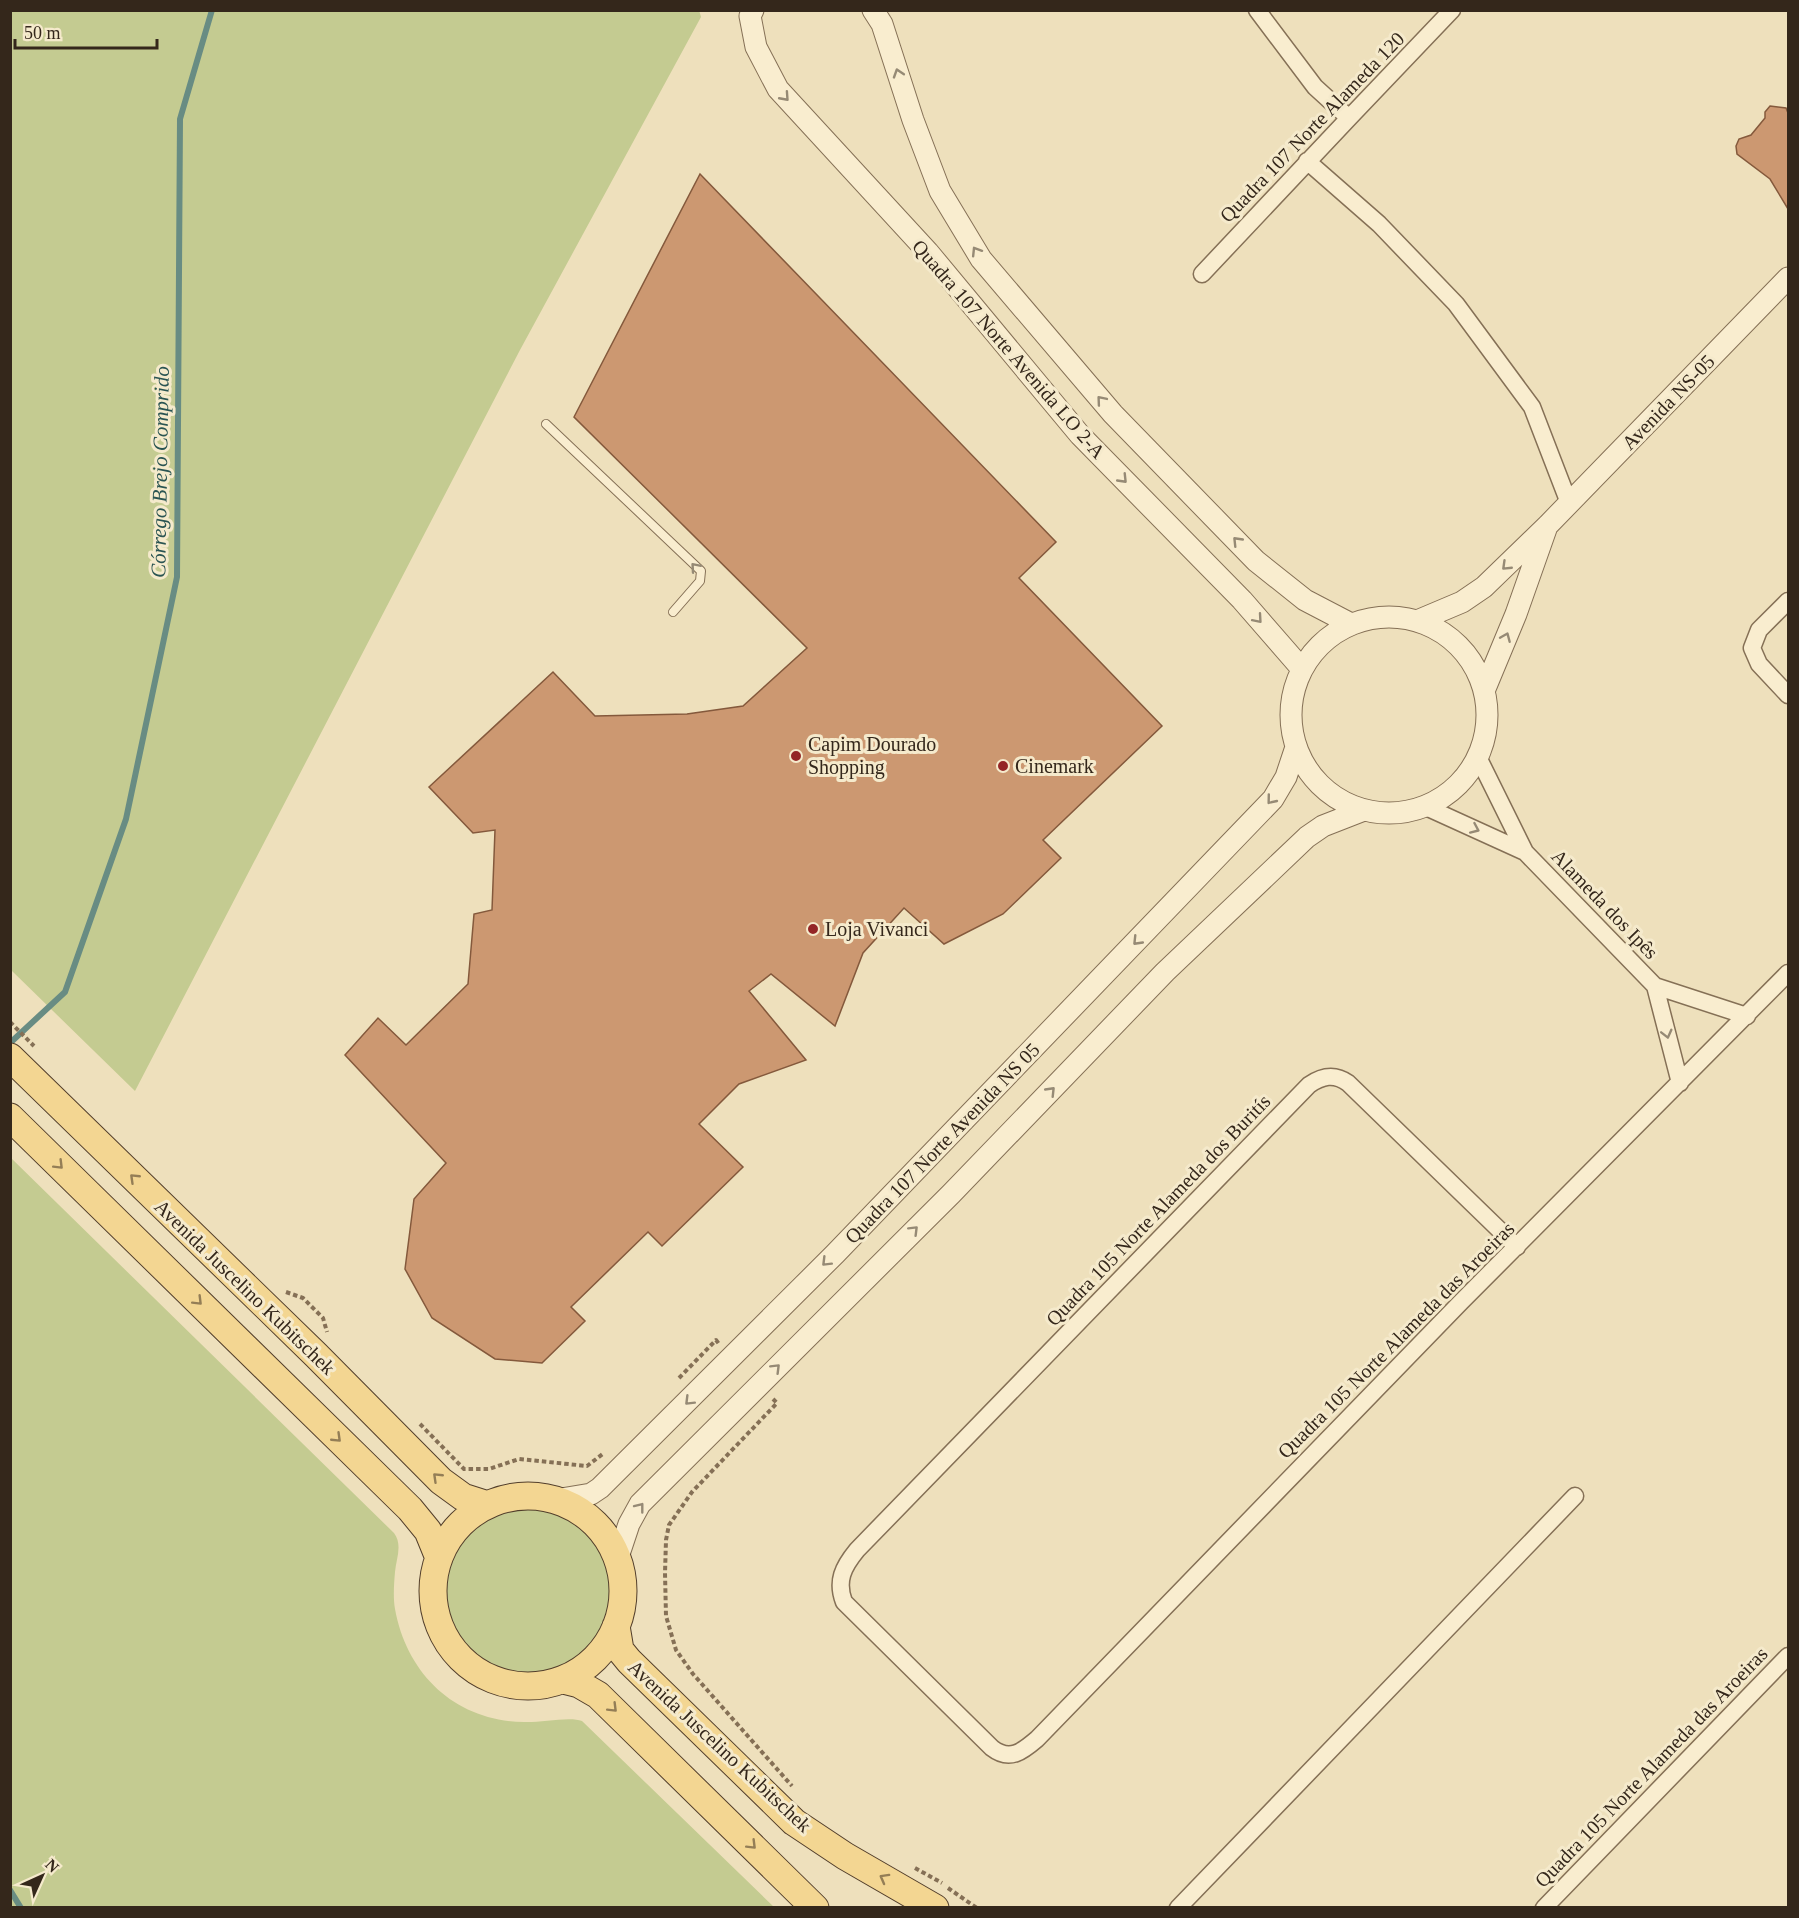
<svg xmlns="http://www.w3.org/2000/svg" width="1799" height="1918" viewBox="0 0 1799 1918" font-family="'Times New Roman',serif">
  <rect width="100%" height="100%" fill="#eee0bc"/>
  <path fill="#c4cb91" d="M699,10L701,17L520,350L135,1091L11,970V11Z
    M10,1157L394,1533C403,1545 396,1559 395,1572C394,1584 393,1597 395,1609C407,1675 456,1721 524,1722C539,1723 570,1716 582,1721L774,1907H11Z
    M442 1591a84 84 0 1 1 168 0a84 84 0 1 1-168 0Z"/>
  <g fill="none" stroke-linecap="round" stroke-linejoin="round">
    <path stroke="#688c83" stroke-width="6" d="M10,1043L65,992L126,819L177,577L180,119L212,10
      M10,1890L21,1908"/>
  </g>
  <path fill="#cc9871" stroke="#84593c" stroke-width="1.5" d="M1770,106L1786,108L1788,113V209L1770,179L1737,154L1736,146L1739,139L1751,135L1765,118V112Z
    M700,174L1056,542L1019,578L1162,726L1043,840L1061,858L1003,914L944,944L904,908L863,953L835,1026L771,974L749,991L806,1060L739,1084L699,1124L743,1167L662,1246L648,1232L571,1307L585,1321L542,1363L495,1359L432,1318L405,1269L414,1199L446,1163L345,1055L378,1018L406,1045L468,984L474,914L492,910L495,830L473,833L429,787L553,672L595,716L687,714L743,706L807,648L574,417Z"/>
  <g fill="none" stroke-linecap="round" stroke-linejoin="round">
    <g stroke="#857056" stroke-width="10">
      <path id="service" d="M546,424L701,571L700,581L673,612"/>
    </g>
    <g stroke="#857056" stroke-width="19">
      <path id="minor" d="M1257,10L1315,87L1349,118
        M1307,161L1379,224L1456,304L1532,407L1569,503
        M1202,274L1349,118L1452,10
        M1788,601L1759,630L1752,648L1759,664L1788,695
        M1478,757L1525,852L1655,986L1747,1016
        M1426,807L1525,852
        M1655,986L1680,1083
        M1517,1247L1348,1083C1334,1073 1322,1076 1309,1085L857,1550C843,1567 836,1581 844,1602L992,1748C1010,1762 1023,1751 1037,1739L1461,1302L1788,973
        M1178,1908L1575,1496
        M1544,1908L1788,1656"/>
    </g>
    <g stroke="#857056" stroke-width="23">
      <path id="tertiary" d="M753,10L750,16L756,47L778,89L928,252L1080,435L1242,600L1302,669
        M873,10L882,24L913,120L940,191L981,259L1113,414L1256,561L1305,600L1351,624
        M1291 715a98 98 0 1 1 196 0a98 98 0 1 1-196 0Z
        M1417,621L1462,602L1484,587L1548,525L1788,278
        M1484,691L1516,614L1546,529
        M555,1500L591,1494L600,1488L835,1254L1273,799L1286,777L1296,747
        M617,1560L629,1524L640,1504L951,1194L1165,972L1307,837L1323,826L1364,810"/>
    </g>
    <g stroke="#523e2b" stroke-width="29">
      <path id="primary" d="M10,1057L316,1355L441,1481L463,1497L488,1505
        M10,1117L410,1509L428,1531L439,1558
        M433 1591a95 95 0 1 1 190 0a95 95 0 1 1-190 0Z
        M616,1626L620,1650L629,1661L794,1822L845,1856L935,1908
        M563,1680L579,1684L598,1695L815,1908"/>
    </g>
    <path stroke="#857056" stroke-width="4" stroke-dasharray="4.5 3" stroke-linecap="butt" d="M10,1022L34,1046
      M286,1292L303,1298L323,1318L327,1332
      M679,1378L716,1340L719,1344
      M773,1399L777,1403L692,1492L669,1525L666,1540L665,1573L666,1616L676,1650L693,1674L792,1786
      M420,1424L464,1469H489L519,1459L587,1466L604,1453
      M915,1868L942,1883
      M948,1888L977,1908"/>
    <use href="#service" stroke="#f9edcf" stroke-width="8"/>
    <use href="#minor" stroke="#f9edcf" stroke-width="16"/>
    <use href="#tertiary" stroke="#f9edcf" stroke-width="21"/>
    <use href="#primary" stroke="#f3d692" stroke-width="27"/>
  </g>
  <defs><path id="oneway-chevron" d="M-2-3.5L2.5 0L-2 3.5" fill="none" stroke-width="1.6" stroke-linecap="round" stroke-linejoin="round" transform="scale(1.5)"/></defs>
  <g stroke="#968a75">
    <use href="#oneway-chevron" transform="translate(898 73) rotate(-108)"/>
    <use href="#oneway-chevron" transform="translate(785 97) rotate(48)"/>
    <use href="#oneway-chevron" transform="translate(976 251) rotate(-122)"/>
    <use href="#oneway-chevron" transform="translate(1101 400) rotate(-130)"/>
    <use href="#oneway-chevron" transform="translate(1123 479) rotate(46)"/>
    <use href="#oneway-chevron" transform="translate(1237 541) rotate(-134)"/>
    <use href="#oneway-chevron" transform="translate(1506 566) rotate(136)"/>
    <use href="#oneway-chevron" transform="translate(695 567) rotate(-131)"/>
    <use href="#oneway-chevron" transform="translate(1258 619) rotate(49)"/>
    <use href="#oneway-chevron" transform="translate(1506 637) rotate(-67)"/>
    <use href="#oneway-chevron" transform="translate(1271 800) rotate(129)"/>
    <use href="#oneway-chevron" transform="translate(1475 829) rotate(24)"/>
    <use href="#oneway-chevron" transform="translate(1137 941) rotate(134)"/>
    <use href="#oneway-chevron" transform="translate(1667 1034) rotate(76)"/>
    <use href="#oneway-chevron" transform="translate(1051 1091) rotate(-46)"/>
    <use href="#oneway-chevron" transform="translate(914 1230) rotate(-45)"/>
    <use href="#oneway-chevron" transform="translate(826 1262) rotate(135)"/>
    <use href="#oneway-chevron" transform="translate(776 1368) rotate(-45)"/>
    <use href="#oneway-chevron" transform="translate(689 1401) rotate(135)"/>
    <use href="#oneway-chevron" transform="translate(640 1507) rotate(-52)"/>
  </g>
  <g stroke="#947e56">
    <use href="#oneway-chevron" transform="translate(59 1165) rotate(45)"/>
    <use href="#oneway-chevron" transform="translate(134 1178) rotate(-136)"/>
    <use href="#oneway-chevron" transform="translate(198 1301) rotate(45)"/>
    <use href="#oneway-chevron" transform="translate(337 1438) rotate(44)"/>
    <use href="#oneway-chevron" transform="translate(437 1477) rotate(-136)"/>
    <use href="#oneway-chevron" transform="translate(613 1708) rotate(45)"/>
    <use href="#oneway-chevron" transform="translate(752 1845) rotate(45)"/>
    <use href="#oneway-chevron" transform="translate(884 1878) rotate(-151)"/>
  </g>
  <g fill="#942626" stroke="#f5eacc" stroke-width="2">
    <circle cx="796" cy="756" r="6"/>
    <circle cx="1003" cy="766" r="6"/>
    <circle cx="813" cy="929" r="6"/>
  </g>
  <g text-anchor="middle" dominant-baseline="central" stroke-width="6" stroke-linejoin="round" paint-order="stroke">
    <g font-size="20" fill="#34271b" stroke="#f5eacc">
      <text transform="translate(1312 127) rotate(-46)">Quadra 107 Norte Alameda 120</text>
      <text transform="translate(1009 349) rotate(49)">Quadra 107 Norte Avenida LO 2-A</text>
      <text transform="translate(1668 402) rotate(-46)">Avenida NS-05</text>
      <text transform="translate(1605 904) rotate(46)">Alameda dos Ipês</text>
      <text transform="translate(942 1143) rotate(-46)">Quadra 107 Norte Avenida NS 05</text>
      <text transform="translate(1158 1210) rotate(-46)">Quadra 105 Norte Alameda dos Buritís</text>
      <text transform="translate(245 1287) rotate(44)">Avenida Juscelino Kubitschek</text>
      <text transform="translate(1396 1340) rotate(-45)">Quadra 105 Norte Alameda das Aroeiras</text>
      <text transform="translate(720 1746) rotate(43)">Avenida Juscelino Kubitschek</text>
      <text transform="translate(1651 1767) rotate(-46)">Quadra 105 Norte Alameda das Aroeiras</text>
    </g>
    <g font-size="20" fill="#34271b" stroke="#f5eacc" text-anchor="start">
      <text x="808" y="744">Capim Dourado<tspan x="808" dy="23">Shopping</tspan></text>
      <text x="1015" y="766">Cinemark</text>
      <text x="825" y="929">Loja Vivanci</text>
    </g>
    <g font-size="21" font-style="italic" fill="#2a5452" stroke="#f5eacc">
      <text transform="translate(160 472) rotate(-89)">Córrego Brejo Comprido</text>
    </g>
  </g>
  <rect width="1799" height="1918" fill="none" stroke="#34271b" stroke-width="24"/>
  <g transform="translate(42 1876) rotate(45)" stroke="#f5eacc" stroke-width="4.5" paint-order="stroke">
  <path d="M0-4.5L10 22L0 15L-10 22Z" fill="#34271b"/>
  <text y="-9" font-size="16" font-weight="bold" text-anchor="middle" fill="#34271b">N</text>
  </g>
  <path d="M15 39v9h142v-9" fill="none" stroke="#34271b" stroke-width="3"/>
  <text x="24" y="39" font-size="18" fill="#34271b" stroke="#f5eacc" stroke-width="4.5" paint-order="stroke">50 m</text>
</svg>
